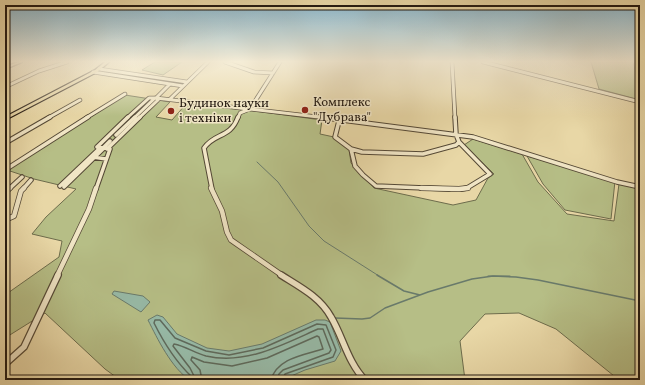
<svg xmlns="http://www.w3.org/2000/svg" width="645" height="385" viewBox="0 0 645 385" font-family="Vollkorn,serif">
  <rect width="100%" height="100%" fill="#e8d7a6"/>
  <filter id="stains"><feTurbulence type="fractalNoise" baseFrequency=".005" numOctaves="4"/><feColorMatrix values="0 0 0 0 .2 0 0 0 0 .09 0 0 0 0 .02 0 0 0 .5 -.17"/></filter>
  <radialGradient id="worn" r=".72"><stop offset=".6" stop-color="#630" stop-opacity="0"/><stop offset="1" stop-color="#630" stop-opacity=".3"/></radialGradient>
  <path fill="#b6be86" stroke="#6d6c4c" d="M155,62H182L163,75L142,70Z
    M591,62H640V100L599,89Z
    M125,95L170,102L156,117L172,120L186,104L208,107L210,105L322,120L320,134L334,137L349,149L351,163L374,188L453,205L476,200L488,178L494,174L464,145L473,139L522,154L538,182L567,214L614,221L619,184L640,189V380H619L556,329L519,313L485,314L460,341L465,380H120L105,369L45,313L5,338V295L59,257L62,241L32,234L46,217L76,189L34,179L7,170Z
    M527,156L615,181L611,219L565,210L543,184Z"/>
  <path fill="#97baa7" stroke="#697a6b" d="M114,291L143,296L150,302L141,312L112,294Z
    M157,315L163,317L177,334L207,348L229,351L262,344L316,320H325L330,322L341,351L335,361L305,370L282,380H190C172,369 157,338 148,320Z"/>
  <g fill="none" stroke-linecap="round" stroke-linejoin="round">
    <path stroke="#5e6a5c" stroke-width="1.5" d="M191,380V376C175,361 164,343 154,323L155,320H160L175,338L206,351L229,355L263,348L317,324L326,325L336,350L333,357L285,374L282,380
      M196,380L190,368L173,346L174,344C185,346 195,353 206,356C246,365 282,345 318,329H323L331,350L329,353L283,370L279,374L277,380
      M202,380L200,370L191,360L192,357L204,362L232,366L267,358L317,336L319,337L323,349C304,355 277,358 271,380"/>
    <path stroke="#697a6b" stroke-width="1" d="M257,162L278,182L309,226L324,241L379,276
      M488,276H510"/>
    <path stroke="#697a6b" stroke-width="1.5" d="M377,275L404,291L420,295
      M335,318L362,319L370,318L385,308L428,292L472,279L493,276L516,277L538,280L640,301"/>
    <g stroke="#554936" stroke-width="4.5">
      <path id="minor-far3" d="M225,62L254,72L273,73
        M280,62L250,109L327,118
        M452,62L455,118
        M483,62L640,102
        M635,62L640,81
        M99,69L187,82
        M93,72L183,86
        M170,84L156,98L248,109
        M5,87L39,71L67,62
        M170,99L208,62
        M48,118L80,100
        M86,118L125,94
        M127,118L149,98H156L158,100L139,118
        M134,118L155,98
        M238,118L240,113L250,109"/>
    </g>
    <g stroke="#554936" stroke-width="5.5">
      <path id="minor-far2" d="M319,117L473,137L617,182L640,187
        M339,121L335,137L351,149L362,152L423,154L456,145L459,142L456,134L455,117
        M116,135L135,117
        M459,142L490,174L467,188L462,189
        M5,143L50,117
        M97,147L128,117
        M103,148L110,141
        M107,149L140,117
        M351,149L355,166L363,175L376,186L449,189
        M93,157L106,159
        M5,170L88,117
        M60,186L100,148
        M64,187L104,148
        M9,189L22,177
        M23,189L31,180
        M96,189L110,149L97,147
        M212,189L204,148C215,132 230,139 238,117"/>
    </g>
    <g stroke="#554936" stroke-width="6">
      <path id="minor-far1" d="M211,188L222,211L227,232L231,240L283,276
        M421,188L459,189L468,188
        M5,192L10,188
        M5,220L14,216L21,191L24,188
        M57,276L89,209L96,188"/>
    </g>
    <g stroke="#554936" stroke-width="8">
      <path id="minor" d="M281,275C300,287 320,297 331,317C343,337 348,363 365,380
        M5,364L24,347L58,275"/>
    </g>
    <g stroke="#241a11" stroke-width="2.5">
      <path id="major" d="M18,62H22L5,69V67Z
        M105,62H109L97,72L5,120V117L95,70Z"/>
    </g>
    <use href="#minor-far3" stroke="#f0e5c5" stroke-width="3"/>
    <use href="#minor-far2" stroke="#f0e5c5" stroke-width="3.5"/>
    <use href="#minor-far1" stroke="#f0e5c5" stroke-width="4.5"/>
    <use href="#minor" stroke="#f0e5c5" stroke-width="5.5"/>
    <use href="#major" fill="#e8d7a6" fill-rule="evenodd"/>
  </g>
  <linearGradient id="sky" x2="0" y2="1"><stop stop-color="#87b6ce"/><stop offset="0.53" stop-color="#f5edd7"/><stop offset="1" stop-color="#f5edd7" stop-opacity="0"/></linearGradient>
  <rect width="645" height="116" fill="url(#sky)"/>
  <g fill="#8f2418" stroke="#f0e5c5" stroke-width="1.5">
    <circle cx="305" cy="110" r="4"/>
    <circle cx="171" cy="111" r="4"/>
  </g>
  <g text-anchor="middle" dominant-baseline="central" stroke-width="3" stroke-linejoin="round" paint-order="stroke">
    <g font-size="13" fill="#241a11" stroke="#f0e5c5" text-anchor="start">
      <text x="313" y="103">Комплекс<tspan x="313" dy="15">"Дубрава"</tspan></text>
      <text x="179" y="104">Будинок науки<tspan x="179" dy="15">і техніки</tspan></text>
    </g>
  </g>
  <rect width="645" height="385" fill="none" stroke="#e8d7a6" stroke-width="20"/>
  <rect x="6" y="6" width="633" height="373" fill="none" stroke="#241a11" stroke-width="2"/>
  <rect x="10" y="10" width="625" height="365" fill="none" stroke="#241a11"/>
  <rect width="100%" height="100%" filter="url(#stains)"/>
  <rect width="100%" height="100%" fill="url(#worn)"/>
</svg>
